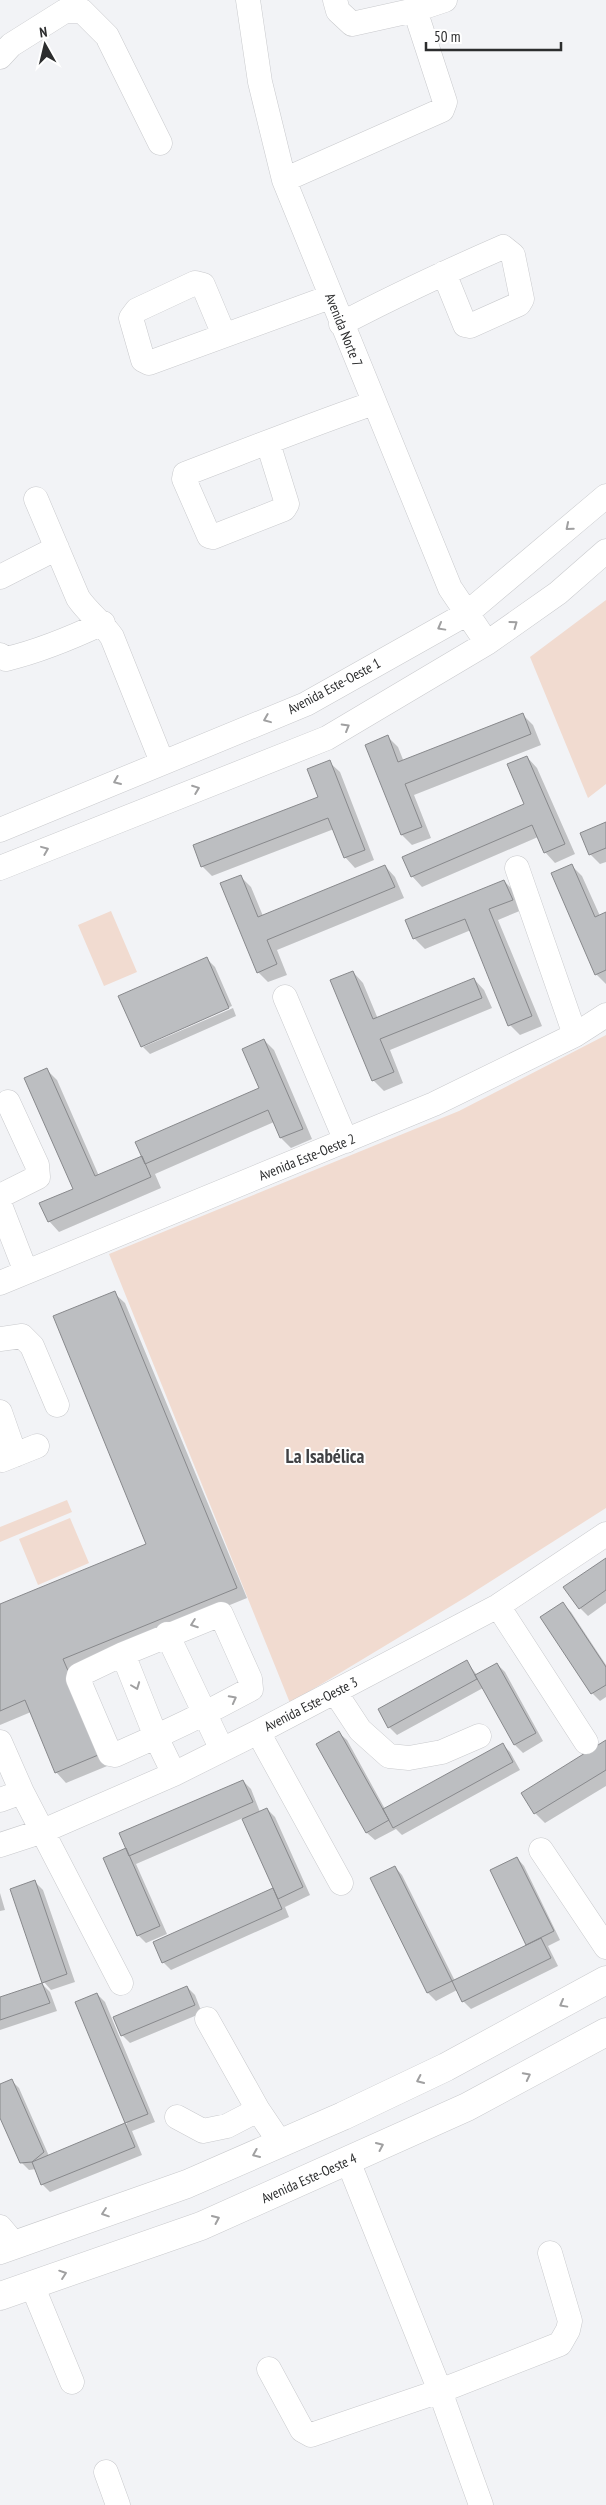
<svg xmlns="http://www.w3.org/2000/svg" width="606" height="2505" viewBox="0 0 606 2505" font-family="'PT Sans Narrow',sans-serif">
  <rect width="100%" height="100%" fill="#f2f3f6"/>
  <path fill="#f1dbd0" d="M606,600V784L588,798L530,657Z
    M111,911L137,972L104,986L78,925Z
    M606,1035V1508L466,1597L290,1703L109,1254L459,1111Z
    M67,1500L72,1512L0,1542V1527Z
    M70,1518L89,1563L38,1585L19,1539Z"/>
  <path fill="#0003" d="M523,715L533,725L541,745L414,795L431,838L412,845L402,835L367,745L388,737L398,747L404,762Z
    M527,757L537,768L575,854L555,863L545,852L538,837L422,887L412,876L526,805Z
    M329,762L340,772L374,860L355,868L345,857L334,829L212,876L202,866L320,797Z
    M606,824V862L600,864L590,854Z
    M385,866L395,877L404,898L277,950L287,975L268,982L258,972L241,877L251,887L263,916Z
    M572,866L582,876L600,916L606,913V984L596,974Z
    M504,881L514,891L522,910L498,920L542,1026L520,1035L510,1025L471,930L425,949L415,939L407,920Z
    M207,959L215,967L232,1006L143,1044V1047L233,1008L236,1016L150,1054L142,1046Z
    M353,972L363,983L378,1019L474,979L484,990L492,1008L390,1050L403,1083L384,1091L373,1080L332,981Z
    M264,1040L274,1050L312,1139L291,1148L281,1138L274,1122L155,1174L161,1188L59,1232L49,1221L74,1189L47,1070L57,1080L99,1176L144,1157L260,1089Z
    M114,1293L125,1303L247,1598L73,1669L112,1764L66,1783L56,1772L31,1712L0,1725V1606L148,1545Z
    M606,1559V1603L588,1616L580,1608Z
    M563,1604L571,1612L606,1665V1697L600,1701L592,1693L542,1617Z
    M467,1662L477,1675L497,1664L505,1672L543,1741L523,1753L515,1745L483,1688L397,1735L389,1727Z
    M339,1733L347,1740L385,1809L502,1744L510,1752L520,1770L402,1835L396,1829L375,1840L367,1833L317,1744Z
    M606,1742V1786L545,1823L535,1813Z
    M243,1781L251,1789L260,1812L267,1809L275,1817L310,1895L285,1907L289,1917L171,1970L163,1962L154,1943L275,1889L243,1818L136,1864L167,1934L146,1943L138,1935L127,1849Z
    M517,1858L524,1866L560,1940L548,1946L558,1966L471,2009L463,2001L457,1990L436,2001L428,1993L372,1878L395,1867L402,1875L455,1981L528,1945L491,1871Z
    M35,1882L43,1890L75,1982L51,1990L44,1982Z
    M0,1893L5,1910L0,1911Z
    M42,1984L50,1992L57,2011L0,2030V1999Z
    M187,1987L195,1995L202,2013L130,2043L122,2035Z
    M97,1994L105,2002L155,2122L132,2131L142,2155L50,2192L43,2185L36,2169L29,2170L21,2162L0,2115V2085L11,2080L19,2088L49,2156L127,2124L77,2002Z"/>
  <path fill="#bcbec1" stroke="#88898c" d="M523,713L531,734L405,784L422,827L401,835L365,745L388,735L398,762Z
    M527,756L565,844L544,853L532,825L411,877L402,857L524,804L507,764Z
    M330,760L365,850L344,858L328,818L201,867L193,845L318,797L307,769Z
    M606,822V848L589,855L580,833Z
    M572,864L595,917L606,912V970L595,975L551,873Z
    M385,865L395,887L267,940L277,964L257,973L220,883L241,875L258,917Z
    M504,880L513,900L489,909L532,1016L508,1026L465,919L413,939L405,920Z
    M207,957L229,1008L141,1047L118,996Z
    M353,971L373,1019L474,978L482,998L380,1039L394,1072L372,1081L330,980Z
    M264,1039L303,1129L280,1138L268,1110L145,1164L135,1142L259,1088L242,1049Z
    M47,1068L95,1176L142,1156L151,1177L48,1222L39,1203L73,1189L24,1078Z
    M115,1291L237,1588L63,1659L103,1753L55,1773L25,1700L0,1711V1604L146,1544L53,1316Z
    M606,1558V1590L579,1609L563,1587Z
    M563,1602L606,1667V1685L591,1694L540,1617Z
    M467,1660L477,1679L388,1728L378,1709Z
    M497,1663L536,1733L514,1745L475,1675Z
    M339,1731L389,1820L366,1833L316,1744Z
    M606,1740V1770L534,1814L521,1793Z
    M503,1743L513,1762L393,1828L383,1809Z
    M243,1780L253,1802L129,1856L119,1833Z
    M267,1808L303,1887L278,1899L242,1819Z
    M126,1848L160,1926L137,1936L103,1858Z
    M517,1857L554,1931L526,1945L490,1870Z
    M395,1866L452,1981L427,1993L370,1878Z
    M35,1880L67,1974L42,1983L10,1889Z
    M273,1888L282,1909L162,1963L153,1942Z
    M541,1938L551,1958L462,2002L452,1981Z
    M42,1983L50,2003L0,2020V1997Z
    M187,1986L195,2005L121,2036L113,2017Z
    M97,1993L148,2114L125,2123L75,2002Z
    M12,2079L44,2152L32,2162L20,2163L0,2118V2084Z
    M125,2123L135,2147L41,2185L32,2162Z"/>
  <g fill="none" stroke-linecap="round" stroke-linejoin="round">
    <g stroke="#c9cacd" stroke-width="25">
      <path id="minor" d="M248,0L260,82L284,180L450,588L487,643
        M335,0L338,11L352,24L415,10L445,0
        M0,57L11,45L65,11H82L107,36L160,143
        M284,180L442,110L445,102L415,10
        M341,324C394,296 448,271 503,247L513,255L522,299L519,304L470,326L465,325L444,273
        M224,335L203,285L195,283L137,310L131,318L143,360L149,363L330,297
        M268,443L287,504L284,509L213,537L209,536L184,479L185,474C248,450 310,425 374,403
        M36,499L78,598C88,613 102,622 112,637L162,762
        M0,577L57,548
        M0,655L6,659C40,651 71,638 103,623
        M0,830L306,704L466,614L606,496
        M0,868L327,738L487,643L558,593L606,551
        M517,868L575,1035
        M285,997L346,1141
        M0,1196L38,1177L37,1165L8,1102
        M0,1205L26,1272
        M0,1283L434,1104L575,1035L606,1015
        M0,1339L22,1336L32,1346L57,1405
        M0,1412L15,1455
        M2,1460L37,1446
        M498,1606L586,1742
        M167,1634L222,1750
        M123,1654L79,1675L78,1679L110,1754L115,1755C161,1735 207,1713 251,1689L250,1679L221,1614L123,1654L156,1737L174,1774
        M335,1692L360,1730L389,1756L409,1758L442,1752L479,1736
        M258,1732L341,1883
        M0,1742L22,1792L121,1983
        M0,1800L22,1792
        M0,1845L43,1831L174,1774L258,1732L498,1606L606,1534
        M541,1850L606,1947
        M207,2019L258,2110L281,2144
        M177,2117L203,2131L227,2126L258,2110
        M348,2161L440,2391L481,2505
        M0,2227L15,2245
        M32,2285L72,2382
        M269,2369L302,2430L311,2435L440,2391L560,2344L568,2330L570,2321L550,2253
        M106,2472L118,2505"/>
    </g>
    <g stroke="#c9cacd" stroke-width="29">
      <path id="major" d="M0,2250L187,2184L343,2116L446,2067L606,1980
        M0,2296L201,2226L467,2107L606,2032"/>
    </g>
    <use href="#minor" stroke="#fff" stroke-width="24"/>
    <use href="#major" stroke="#fff" stroke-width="28"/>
  </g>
  <defs><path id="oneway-chevron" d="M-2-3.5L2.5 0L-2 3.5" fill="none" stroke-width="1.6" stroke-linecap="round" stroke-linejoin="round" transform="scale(1.25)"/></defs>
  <g stroke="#a0a0a1">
    <use href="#oneway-chevron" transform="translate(569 527) rotate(140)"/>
    <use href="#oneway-chevron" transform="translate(514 624) rotate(-36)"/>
    <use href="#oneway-chevron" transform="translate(441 627) rotate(151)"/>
    <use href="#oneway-chevron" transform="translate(267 719) rotate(158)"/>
    <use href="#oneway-chevron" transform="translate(346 727) rotate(-30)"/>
    <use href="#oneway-chevron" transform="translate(117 781) rotate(157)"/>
    <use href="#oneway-chevron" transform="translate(196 789) rotate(-21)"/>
    <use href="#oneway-chevron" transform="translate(45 850) rotate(-22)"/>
    <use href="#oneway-chevron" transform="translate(194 1624) rotate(160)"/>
    <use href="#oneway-chevron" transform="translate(136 1686) rotate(69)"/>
    <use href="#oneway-chevron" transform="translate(233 1699) rotate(-28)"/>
    <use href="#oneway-chevron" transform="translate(563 2004) rotate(151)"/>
    <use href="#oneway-chevron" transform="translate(527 2076) rotate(-27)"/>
    <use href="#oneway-chevron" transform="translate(420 2080) rotate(155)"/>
    <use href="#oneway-chevron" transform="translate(380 2146) rotate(-24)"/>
    <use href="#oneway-chevron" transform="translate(256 2154) rotate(157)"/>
    <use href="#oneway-chevron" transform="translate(105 2213) rotate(161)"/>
    <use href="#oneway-chevron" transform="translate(216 2219) rotate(-24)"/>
    <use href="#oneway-chevron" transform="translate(63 2274) rotate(-19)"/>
  </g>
  <g text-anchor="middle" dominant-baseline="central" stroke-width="4" stroke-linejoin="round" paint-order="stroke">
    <g font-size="14" fill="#2c2d2e" stroke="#fff">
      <text transform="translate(344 330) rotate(68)">Avenida Norte 7</text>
      <text transform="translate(334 686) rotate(-28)">Avenida Este-Oeste 1</text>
      <text transform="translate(307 1157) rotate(-22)">Avenida Este-Oeste 2</text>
      <text transform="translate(311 1704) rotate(-27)">Avenida Este-Oeste 3</text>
      <text transform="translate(309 2178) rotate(-24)">Avenida Este-Oeste 4</text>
    </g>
    <g font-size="19" font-weight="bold" fill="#404144" stroke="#fff">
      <text x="325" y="1456">La Isabélica</text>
    </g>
  </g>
  <g transform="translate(45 45) rotate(352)" stroke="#ffffff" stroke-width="4" paint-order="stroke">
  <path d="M0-4L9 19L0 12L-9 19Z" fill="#2c2d2e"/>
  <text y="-8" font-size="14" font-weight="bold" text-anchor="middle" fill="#2c2d2e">N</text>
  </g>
  <path d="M426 42v8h135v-8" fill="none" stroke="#2c2d2e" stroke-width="2.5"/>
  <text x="434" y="42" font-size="15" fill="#2c2d2e" stroke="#ffffff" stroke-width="4" paint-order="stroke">50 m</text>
</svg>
